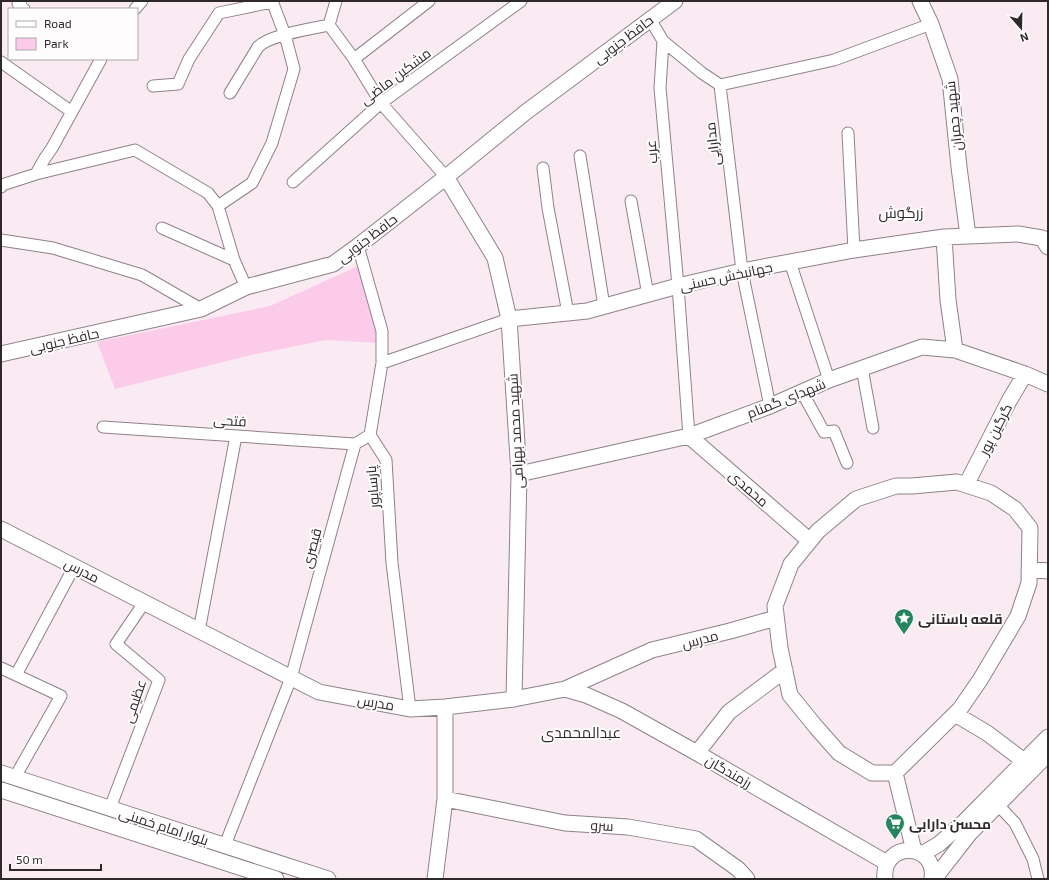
<svg xmlns="http://www.w3.org/2000/svg" width="1049" height="880" viewBox="0 0 1049 880" font-family="'Exo 2',Cairo,sans-serif">
  <rect width="100%" height="100%" fill="#faebf3"/>
  <path fill="#fccbe9" d="M367,262L380,343L326,340L251,355L115,389L97,342L270,306Z"/>
  <g fill="none" stroke-linecap="round" stroke-linejoin="round">
    <g stroke="#8f8189" stroke-width="13">
      <path id="street" d="M21,1L18,4L24,9
        M336,1L329,25L354,59L381,103L446,177
        M135,9L142,1
        M650,19L663,41L660,88L678,286L689,436
        M663,41L702,73L720,85L742,271L770,406
        M354,59L429,1
        M1,62L72,112
        M720,85L834,60L931,24
        M153,86L178,84L189,59L219,13L272,2
        M230,93L258,47C269,35 311,29 329,25
        M848,133L854,250
        M580,156L604,306
        M543,168L548,208L568,313
        M36,174L45,158L52,148L101,59
        M293,182L381,103L521,1
        M1,187L2,185L36,174L135,150L208,193L218,206L234,260L246,287
        M631,201L648,295
        M218,206L252,183L272,143L294,69L285,35L272,1
        M162,228L234,260
        M1,240L53,248L142,275L201,309
        M358,246L382,331V363L370,435L386,460L392,563L410,709
        M790,262L829,380
        M382,363L509,319
        M862,368L873,428
        M802,392L824,432L834,431L847,463
        M103,427L355,444
        M199,631L236,436
        M1,668L61,696L15,777
        M16,675L74,567
        M998,805L1015,823L1033,859L1038,879
        M110,808L159,680L116,644L144,603
        M225,845L291,678L355,444L370,435"/>
    </g>
    <g stroke="#8f8189" stroke-width="17">
      <path id="secondary" d="M920,1L931,24L950,79L959,167L968,236
        M446,177L495,258L509,319L519,474L514,699
        M944,237L948,300L955,350
        M509,319L587,311L678,286L742,271L854,250L944,237L1018,234L1042,238L1048,247
        M1,354L201,309L246,287L333,264L358,246L446,177L526,112L675,1
        M689,436L810,541
        M519,474L689,436L770,406L829,380L922,347L955,350L1025,374L1048,384
        M966,485L1009,401L1025,374
        M1,529L319,692L410,709L445,707L514,699L565,689L652,650L730,631L776,618
        M1029,569L1048,571
        M565,689L586,695L622,711L697,753L887,863
        M955,714L987,733L1024,761
        M697,753L729,712L785,670
        M1,773L328,879
        M895,773H872L839,753L816,727L790,695L780,648L775,606L791,564L818,531L856,499L896,486H912L957,482L991,493L1015,509L1030,528L1029,583L1018,616L980,680L960,709L895,773L914,851
        M1,790L276,879
        M445,799L565,823L628,827L696,839L738,869L747,879
        M922,854L939,844L965,821L1048,737
        M435,879L445,799V707
        M885,879C881,841 937,841 932,879
        M934,879L970,833L1048,754"/>
    </g>
    <use href="#street" stroke="#fff" stroke-width="11"/>
    <use href="#secondary" stroke="#fff" stroke-width="15"/>
  </g>
  <defs>
    <g id="sight-pin" transform="scale(1)"><path d="M0 17L-7.5 6A9.5 9.5 0 1 1 7.5 6Z" fill="#24855e" stroke="#fffcfe"/><path d="M0-6L1.8-2.2L6-1.7L2.9 1.2L3.7 5.4L0 3.3L-3.7 5.4L-2.9 1.2L-6-1.7L-1.8-2.2Z" fill="#fff"/></g>
    <g id="supermarket-pin" transform="scale(1)"><path d="M0 17L-7.5 6A9.5 9.5 0 1 1 7.5 6Z" fill="#24855e" stroke="#fffcfe"/><path d="M-6-5.5h2.5l.6 2H6L4.5 2H-2.5L-4.4-4H-6ZM-1.5 3.2a1.3 1.3 0 1 0 .1 0ZM3 3.2a1.3 1.3 0 1 0 .1 0Z" fill="#fff"/></g>
  </defs>
  <g fill-rule="evenodd">
    <use href="#sight-pin" x="904" y="618"/>
    <use href="#supermarket-pin" x="895" y="823"/>
  </g>
  <g text-anchor="middle" dominant-baseline="central" stroke-width="4" stroke-linejoin="round" paint-order="stroke">
    <g font-size="14" fill="#2f292c" stroke="#fffcfe">
      <text transform="translate(623 39) rotate(-37)">حافظ جنوبی</text>
      <text transform="translate(395 76) rotate(-37)">مشکین ماضی</text>
      <text transform="translate(953 116) rotate(-96)">شهید چمران</text>
      <text transform="translate(712 144) rotate(-97)">مدارایی</text>
      <text transform="translate(651 152) rotate(-95)">عرب</text>
      <text transform="translate(367 238) rotate(-37)">حافظ جنوبی</text>
      <text transform="translate(726 276) rotate(-12)">جهانبخش حسنی</text>
      <text transform="translate(64 340) rotate(-13)">حافظ جنوبی</text>
      <text transform="translate(786 398) rotate(-22)">شهدای گمنام</text>
      <text transform="translate(230 420) rotate(4)">فتحی</text>
      <text transform="translate(995 429) rotate(-63)">گرگین پور</text>
      <text transform="translate(515 431) rotate(-93)">شهید محمد بهرامی</text>
      <text transform="translate(372 487) rotate(-95)">پارساپور</text>
      <text transform="translate(749 488) rotate(41)">محمدی</text>
      <text transform="translate(311 548) rotate(-75)">قیصری</text>
      <text transform="translate(82 570) rotate(27)">مدرس</text>
      <text transform="translate(700 639) rotate(-14)">مدرس</text>
      <text transform="translate(134 701) rotate(-71)">عظیمی</text>
      <text transform="translate(376 702) rotate(10)">مدرس</text>
      <text transform="translate(729 771) rotate(30)">رزمندگان</text>
      <text transform="translate(602 825) rotate(3)">سرو</text>
      <text transform="translate(164 826) rotate(18)">بلوار امام خمینی</text>
    </g>
    <g font-size="14" font-weight="bold" fill="#2f292c" stroke="#fffcfe" text-anchor="start">
      <text x="918" y="618">قلعه باستانی</text>
      <text x="909" y="823">محسن دارابی</text>
    </g>
    <g font-size="15" fill="#2f292c" stroke="#fffcfe">
      <text x="901" y="212">زرگوش</text>
      <text x="581" y="732">عبدالمحمدی</text>
    </g>
  </g>
  <rect width="1049" height="880" fill="none" stroke="#2f292c" stroke-width="4"/>
  <rect x="8" y="8" width="130" height="52" fill="#fffcfe" stroke="#aca8aa"/>
  <rect x="16" y="21" width="20" height="6" fill="#ffffff" stroke="#aca8aa"/>
  <text x="44" y="28" font-size="12" fill="#2f292c">Road</text>
  <rect x="16" y="38" width="20" height="12" fill="#fccbe9" stroke="#aca8aa"/>
  <text x="44" y="48" font-size="12" fill="#2f292c">Park</text>
  <g transform="translate(1021 28) rotate(160)" stroke="#fffcfe" stroke-width="3" paint-order="stroke">
  <path d="M0-3L7 15L0 10L-7 15Z" fill="#2f292c"/>
  <text y="-6" font-size="11" font-weight="bold" text-anchor="middle" fill="#2f292c">N</text>
  </g>
  <path d="M10 864v6h91v-6" fill="none" stroke="#2f292c" stroke-width="2"/>
  <text x="16" y="864" font-size="12" fill="#2f292c" stroke="#fffcfe" stroke-width="3" paint-order="stroke">50 m</text>
</svg>
